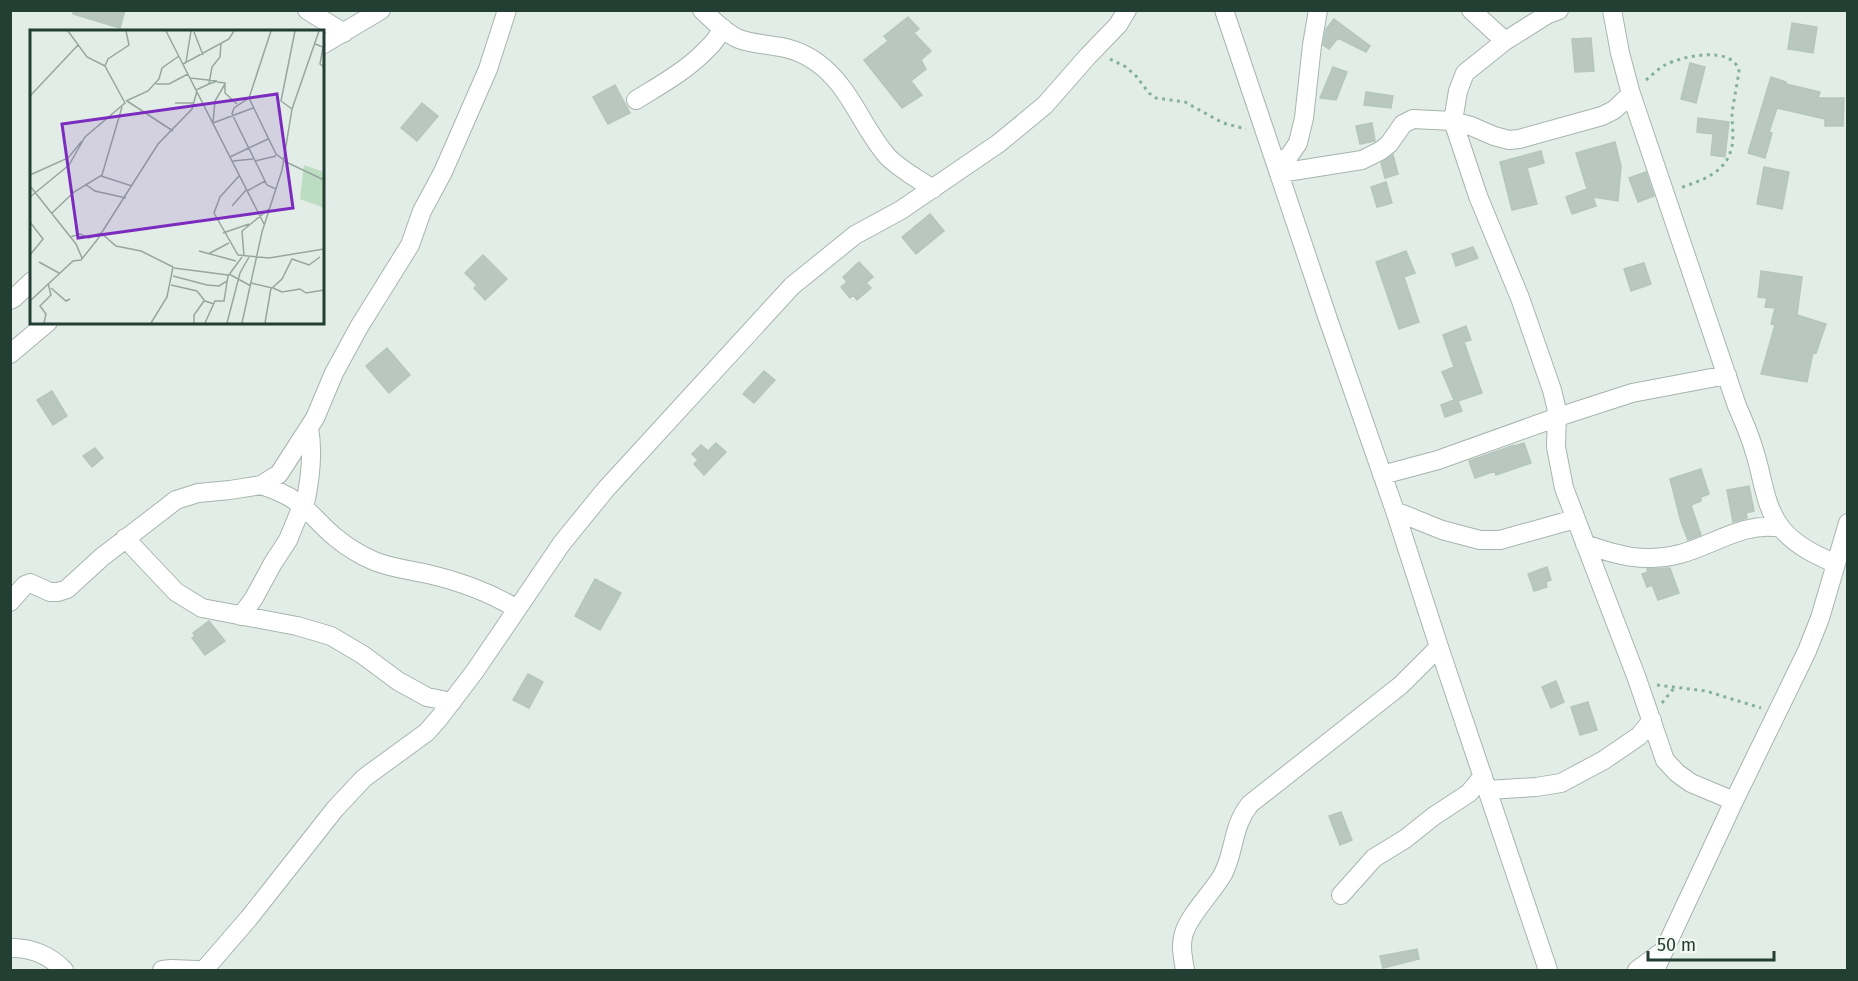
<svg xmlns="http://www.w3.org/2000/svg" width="1858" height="981" viewBox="0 0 1858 981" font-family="'Fira Sans',sans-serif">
  <rect width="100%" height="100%" fill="#e3ede7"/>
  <path fill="#b8c7c0" stroke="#b5c6bd" stroke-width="1.5" d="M74,10H125L120,28L73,14Z
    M908,17L919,29L914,33L931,51L921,60L926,69L911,81L922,95L902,108L864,60L888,41L884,36Z
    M1334,19L1370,46L1366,52L1338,38L1329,49L1323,45L1326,29Z
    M1792,23L1817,27L1813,53L1788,49Z
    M1591,38L1594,71L1575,72L1572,39Z
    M1690,63L1705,67L1696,103L1681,99Z
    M1333,67L1347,72L1336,100L1320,98Z
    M1771,77L1786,82V84L1820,92L1818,98H1844L1843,126H1825V119L1777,108L1769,132L1772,133L1765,158L1748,153Z
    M615,85L630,113L608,124L593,97Z
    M1366,92L1393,96L1391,108L1364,105Z
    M422,103L438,116L417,141L401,128Z
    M1698,118L1729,122L1725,157L1711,155L1713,134L1697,132Z
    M1372,123L1375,141L1360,144L1356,126Z
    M1615,142L1621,166L1618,201L1593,197L1596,206L1572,214L1566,197L1587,189L1576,153Z
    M1541,151L1544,163L1527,168L1537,204L1512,210L1500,162Z
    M1393,155L1398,174L1385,178L1381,163Z
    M1764,167L1789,172L1782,209L1757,204Z
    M1646,172L1654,196L1638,202L1629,178Z
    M1386,182L1392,203L1377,207L1371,187Z
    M930,214L944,231L916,254L902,237Z
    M1473,247L1478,258L1456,266L1452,254Z
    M1406,251L1415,273L1404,277L1419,322L1399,329L1376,262Z
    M483,255L507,279L485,300L474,288L477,285L465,273Z
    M859,262L873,277L866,283L871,288L857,300L853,295L850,298L841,287L847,282L843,277Z
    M1644,263L1651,284L1631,291L1624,269Z
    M1761,271L1802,277L1797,315L1826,324L1816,353L1813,352L1807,382L1761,374L1775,325L1771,324L1775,308L1765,307L1767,298L1758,297Z
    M1466,326L1471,340L1464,342L1482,393L1458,401L1462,411L1445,417L1441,405L1454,400L1442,372L1454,367L1443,335Z
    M387,348L410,375L389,393L366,366Z
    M764,371L775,380L754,403L743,394Z
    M52,391L67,416L53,425L37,400Z
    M716,443L726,452L704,475L694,464L698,460L692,454L701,445L708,451Z
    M1524,443L1531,463L1496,475L1495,471L1475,478L1469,461L1514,445L1515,446Z
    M95,448L103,458L92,467L83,456Z
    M1701,469L1709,494L1701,497V501L1691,505L1701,535L1688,540L1681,522L1670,479Z
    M1749,486L1754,511L1746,513L1747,518L1733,522L1727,490Z
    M1547,567L1551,580L1546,582L1547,587L1534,591L1528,574Z
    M1670,568L1679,593L1658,600L1652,585L1647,587L1642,574L1648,572L1647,569Z
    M595,579L621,593L600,630L575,616Z
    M209,621L225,641L205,655L192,638L195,636L193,633Z
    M528,674L543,682L529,708L513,700Z
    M1556,681L1564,702L1551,708L1542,687Z
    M1588,702L1597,730L1580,735L1571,707Z
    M1341,812L1352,840L1340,845L1329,816Z
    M1417,949L1419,959L1383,968L1380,956Z"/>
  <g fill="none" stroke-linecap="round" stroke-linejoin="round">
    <g stroke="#a6b5ad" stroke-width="20">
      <path id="minor" d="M307,10L344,33
        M702,10C713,20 725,33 739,39C750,43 762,44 774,46C793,48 810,56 824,68C852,92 864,130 888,157C901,170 918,179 933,189
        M1224,10L1328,319L1395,511L1439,647L1548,970
        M1471,10L1505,41
        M1559,10L1548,14L1505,41L1465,73L1458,91L1453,121L1478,196L1520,298L1552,390L1557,411L1556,447L1564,488L1636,676L1665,760L1677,773L1691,783L1734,801
        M1612,10L1620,53L1631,94L1737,406C1743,420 1750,435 1754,450C1763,476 1764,507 1782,529C1796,546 1816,555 1836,564
        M322,45L381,10
        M636,100C662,84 689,69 709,47C715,42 719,34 723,28
        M1277,164L1289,156L1298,143L1304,118L1312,45L1318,10
        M1280,173L1362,160L1380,151L1389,144L1403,124L1413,119L1453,121L1471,126L1494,136L1509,140L1519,139L1602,116L1614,110L1631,94
        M10,300L14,298L32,281
        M10,354L48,322
        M1382,475L1438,460L1558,417L1632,393L1727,375
        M261,485C273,489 284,493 294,500C310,510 321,526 335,537C347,547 360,555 374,561C391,568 410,570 428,574C458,581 491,593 517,609
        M304,508C310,482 314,455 309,428
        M1395,511L1442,530L1480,540H1500L1575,519
        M125,538L176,592L202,608L297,626L331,636L363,655L398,681L427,697L452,702
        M1585,544C1619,556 1644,563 1680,554C1714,545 1744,521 1781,528
        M10,602L25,585L30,583L50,592H58L67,589L102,557L176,500L198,493L230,490L261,485L279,474L315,418L334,373L359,327L410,245L422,211L443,172L488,69L507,10
        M241,616L254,598L273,563L288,540L302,506
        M1487,790L1536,787L1561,783L1604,760L1639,736L1652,720
        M1341,895L1374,858L1405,839L1434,816L1469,793L1483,776
        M10,948C31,947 50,956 64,970
        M162,970L171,969L197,970
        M204,970L249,918L335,809L364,778L427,732L440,717L475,671L562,543L606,489L792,286L855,235L901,210L999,143L1045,105L1088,56L1118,25L1127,10
        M1185,970C1183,958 1180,945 1184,933C1190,914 1213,892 1223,874C1235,851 1232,826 1250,804L1401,685L1439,647
        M1637,970L1663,951
        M1655,970L1734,801L1807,651L1820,618L1848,523"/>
    </g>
    <path stroke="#84b09c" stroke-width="3" stroke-dasharray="3 4.5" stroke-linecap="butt" d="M1110,59L1126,67L1136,76L1149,93L1156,98L1185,102L1223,123L1246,129
      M1646,80C1652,75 1658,69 1665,65C1682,56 1733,45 1739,71C1737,85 1734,99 1732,113C1732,124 1734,136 1732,146C1727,173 1702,180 1680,188
      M1657,685L1706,691L1761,708
      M1662,703L1674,688"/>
    <use href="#minor" stroke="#fff" stroke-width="18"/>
  </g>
  <g transform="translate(30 30)">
    <rect width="294" height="294" fill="#e3ede7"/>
    <path d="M274,135L294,142V178L270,169Z" fill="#bcddc1"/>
    <path fill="none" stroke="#96a79f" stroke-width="1.5" d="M38,1L57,27L75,36M136,1L234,194M241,1L219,68L246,124L254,130M164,2L173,25M285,14L293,17L290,34L294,37M156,32L161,1M153,34L199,9L204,1M160,48L187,51L179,54M187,52L195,53V63L207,74M126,54H139L158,44M166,60L179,54L182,37L190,27L191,13M0,66L48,15M219,68L204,78L202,84L237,155L246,159M96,71L118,61L129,49L132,38L149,26M97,71L143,101M145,73H164M262,79L251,71L265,1M183,92L185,71L195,54M183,93L223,78M200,127L238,109M203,131L223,129M225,131L246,126M254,131L294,150M0,145L38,128L52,111M71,146L102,156M209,146L190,167L184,183L208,225L239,228L294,219M55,154L65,161L96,168M0,156L46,214L52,228M217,161L235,151M0,167L39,135L55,107L95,73L75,36L78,29L99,15L96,1M202,176L216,160M22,183L44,162L72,145L92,77M0,192L13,209L0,225M71,203L86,216L111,221L143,237L137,267L121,293M193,203L219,194M40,207L50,204L59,208L71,203M169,221L206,231M178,224L199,213M214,226L212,201L239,179M9,232L29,243M144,238L198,245M199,244L221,256M143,246L177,255L189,256L197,251M221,253L242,258L252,249L262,229L279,235L290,227M141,255L167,261L175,271L184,274M21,258L36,271L40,269M243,258L252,262L270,259L276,263L294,260M0,271L43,231L51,230L67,210L128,114L162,79L167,61M14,293L16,284L10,276L21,265L18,253M164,293V285L174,271M175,293L185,271H194L198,246L212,227M197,293L210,243L219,227M212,293L232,202L252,140L262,79L289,1M235,293L241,258"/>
    <path fill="#7b2cbf" fill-opacity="0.15" stroke="#7b2cbf" stroke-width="3" d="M247,64L263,178L48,208L32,94Z"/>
    <rect width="294" height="294" fill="none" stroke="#233e33" stroke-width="3"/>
  </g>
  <rect width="1858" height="981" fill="none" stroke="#233e33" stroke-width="24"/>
  <path d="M1648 951v9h126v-9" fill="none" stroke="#233e33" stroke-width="3"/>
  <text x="1657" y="951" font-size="18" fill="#233e33" stroke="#f4f9f6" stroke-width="4.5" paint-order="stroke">50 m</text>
</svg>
